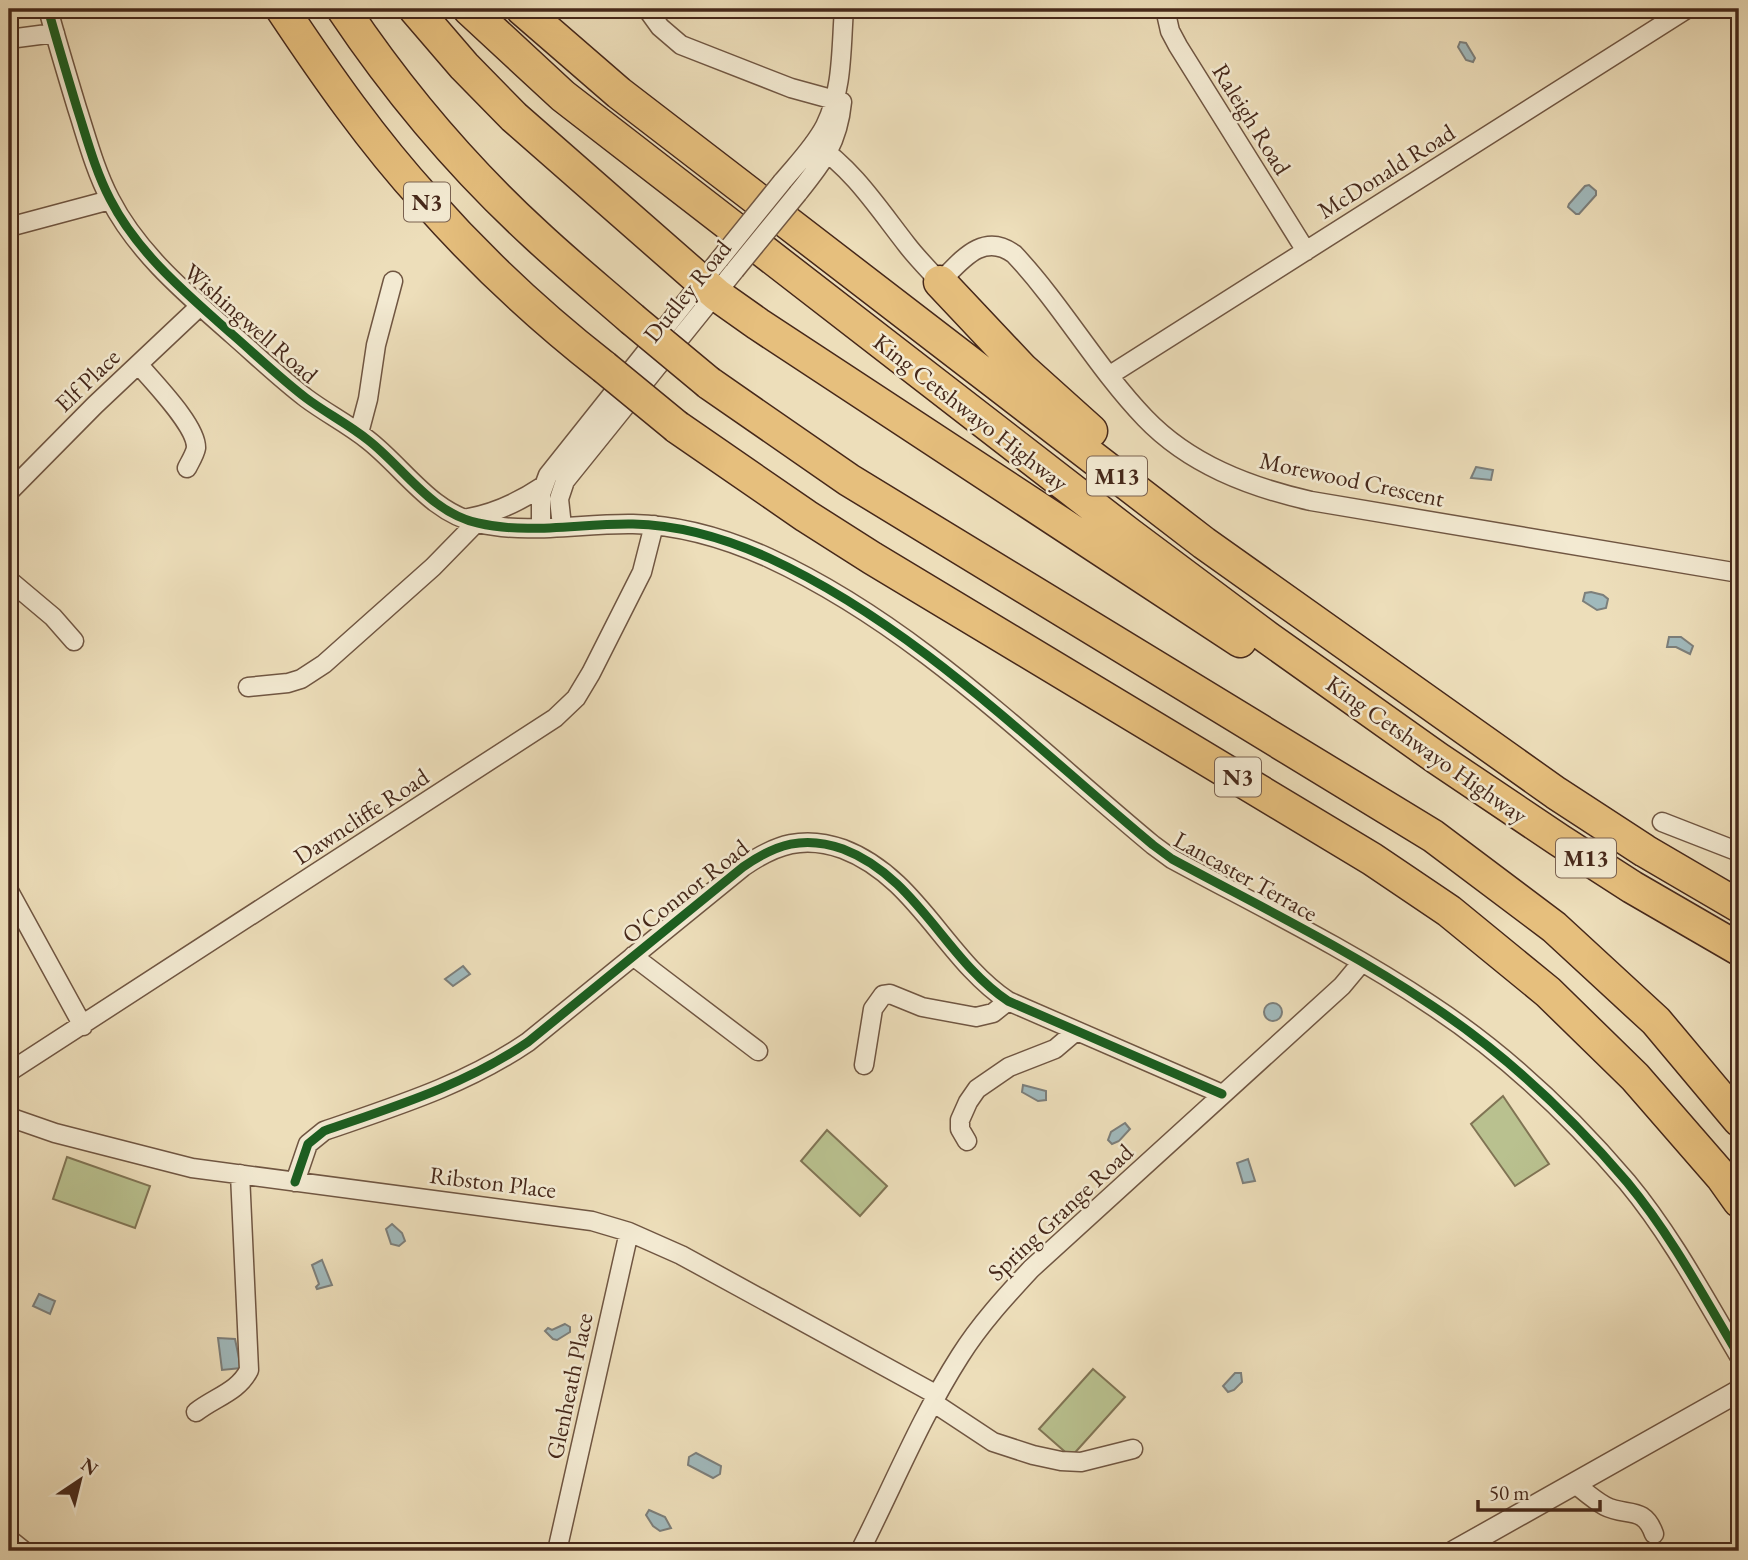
<svg xmlns="http://www.w3.org/2000/svg" width="1748" height="1560" viewBox="0 0 1748 1560" font-family="'EB Garamond',serif">
  <rect width="100%" height="100%" fill="#eddeba"/>
  <filter id="stains"><feTurbulence type="fractalNoise" baseFrequency=".00286" numOctaves="4"/><feColorMatrix values="0 0 0 0 .2 0 0 0 0 .09 0 0 0 0 .02 0 0 0 .5 -.17"/></filter>
  <radialGradient id="worn" r=".72"><stop offset=".6" stop-color="#630" stop-opacity="0"/><stop offset="1" stop-color="#630" stop-opacity=".3"/></radialGradient>
  <path fill="#b9c18f" stroke="#807454" stroke-width="2" d="M1503,1096L1549,1164L1515,1186L1471,1124Z
    M827,1130L887,1186L860,1216L801,1161Z
    M67,1157L150,1186L135,1228L53,1199Z
    M1093,1369L1125,1397L1071,1457L1039,1429Z"/>
  <path fill="#a0b9bc" stroke="#7c7f7b" stroke-width="2" d="M1460,42L1466,43L1475,58L1473,62L1466,60L1458,47Z
    M1589,185L1596,191V195L1579,214H1576L1568,207L1569,204L1585,186Z
    M1476,467L1493,470L1491,480L1471,478Z
    M1591,592L1603,595L1608,599L1606,608L1597,610L1583,601L1585,593Z
    M1669,637H1681L1693,646L1690,654L1676,647H1667Z
    M463,966L470,974L453,986L445,979Z
    M1264 1012a9 9 0 1 1 18 0a9 9 0 1 1-18 0Z
    M1023,1085L1046,1091V1100L1038,1101L1022,1092Z
    M1125,1123L1130,1129L1119,1141L1112,1144L1108,1140L1111,1132Z
    M1248,1159L1255,1181L1243,1183L1237,1163Z
    M392,1224L402,1233L405,1241L399,1246L391,1244L386,1229Z
    M322,1260L332,1285L317,1289L316,1287L319,1284L312,1265Z
    M39,1294L55,1301L50,1314L33,1306Z
    M565,1324L570,1327V1332L557,1340L553,1339L545,1331L548,1328L552,1330Z
    M218,1338L235,1339L241,1368L222,1370Z
    M1235,1373H1241L1242,1382L1234,1390L1228,1392L1223,1386Z
    M696,1453L721,1466L720,1474L713,1478L688,1465L689,1457Z
    M649,1510L665,1517L671,1528L660,1531L653,1526L646,1515Z"/>
  <g fill="none" stroke-linecap="round" stroke-linejoin="round">
    <g stroke="#705642" stroke-width="21">
      <path id="minor" d="M48,9C57,42 67,75 77,108C87,139 95,170 110,199C138,254 188,295 233,335C257,356 281,379 306,398C326,413 348,424 368,440C404,468 431,513 478,523C529,535 581,523 633,524C679,525 727,539 769,558C916,626 1030,743 1153,845L1172,859C1259,906 1349,950 1431,1005C1504,1053 1570,1115 1627,1182C1671,1235 1704,1297 1739,1356
        M647,9L660,27L681,45L791,88L842,102
        M1165,9L1170,31L1178,46L1306,251
        M9,39L55,33
        M814,143C853,169 878,208 907,245C917,258 929,270 940,282C961,261 983,231 1014,254C1062,305 1097,368 1145,418C1189,464 1249,487 1311,501L1739,573
        M782,182C797,164 814,147 825,126C843,90 841,48 844,9
        M798,193C823,162 838,143 842,102
        M9,227L110,200
        M139,365C153,382 197,426 196,448C195,454 190,462 187,468
        M1110,375L1687,9
        M359,433L368,399L376,345L393,281
        M9,492L95,405L200,306
        M468,518C496,513 519,502 543,486
        M562,526L559,499L565,481L735,270
        M541,528V494L548,475L719,260
        M9,580L53,617L74,641
        M248,687L288,683L301,679L324,664L433,567L476,523
        M1662,822L1739,852
        M9,891L83,1026
        M633,956L758,1051
        M864,1065L873,1009L883,995L890,994L922,1007L976,1017L993,1013L1008,1001
        M9,1072L555,718L576,698L591,673L642,572L654,525
        M9,1117L55,1133L192,1168L592,1221L629,1232L681,1255L937,1395
        M967,1141L960,1129V1120L968,1102L977,1089L1009,1067L1055,1049L1075,1032
        M295,1182L308,1144L324,1131C396,1106 465,1085 528,1042L743,867C776,844 804,835 843,849C917,877 945,959 1008,1001L1222,1094
        M934,1403L993,1442L1033,1455L1061,1461L1081,1462L1133,1449
        M196,1412C215,1397 238,1392 249,1370L240,1174
        M1574,1483C1584,1491 1594,1500 1605,1506C1626,1517 1644,1505 1654,1534
        M9,1539L24,1551
        M557,1551L629,1232
        M860,1551C893,1486 921,1417 960,1356C980,1324 1006,1296 1031,1269L1342,986L1362,962"/>
    </g>
    <g stroke="#705642" stroke-width="24">
      <path id="tertiary" d="M1455,1551L1739,1391"/>
    </g>
    <g stroke="#46281a" stroke-width="35">
      <path id="motorway" d="M282,9C326,75 372,141 426,200C480,261 540,317 604,367
        M343,9C398,91 463,168 536,235C567,264 600,291 632,319
        M415,9L464,66L514,117L717,295L758,324L1240,641
        M469,9L563,96L1129,534L1268,638L1437,758L1559,840L1632,887L1739,949
        M522,9L619,93L1204,543L1556,793L1645,851L1739,906
        M940,282L1022,369L1091,431
        M709,383L849,480L1433,836L1554,927L1656,1021L1739,1120
        M677,427L806,516L872,558L1372,859L1449,911L1548,992L1635,1077L1722,1177L1739,1201"/>
    </g>
    <use href="#minor" stroke="#f3ead2" stroke-width="18"/>
    <use href="#tertiary" stroke="#f3ead2" stroke-width="21"/>
    <use href="#motorway" stroke="#e6bf7d" stroke-width="32"/>
    <g stroke="#705642" stroke-width="21" stroke-linecap="butt">
      <path id="minor-bridge" d="M719,260L782,182
        M735,270L798,193"/>
    </g>
    <g stroke="#46281a" stroke-width="35" stroke-linecap="butt">
      <path id="motorway-bridge" d="M632,319L709,383
        M604,367L677,427"/>
    </g>
    <use href="#minor-bridge" stroke="#f3ead2" stroke-width="18"/>
    <use href="#motorway-bridge" stroke="#e6bf7d" stroke-width="32"/>
    <g stroke="#f3ead2" stroke-width="13">
      <path id="cycleway" d="M48,9C57,42 67,75 77,108C87,139 95,170 110,199C138,254 188,295 233,335C257,356 281,379 306,398C326,413 348,424 368,440C404,468 431,513 478,523C529,535 581,523 633,524C679,525 727,539 769,558C916,626 1030,743 1153,845L1172,859C1259,906 1349,950 1431,1005C1504,1053 1570,1115 1627,1182C1671,1235 1704,1297 1739,1356
        M295,1182L308,1144L324,1131C396,1106 465,1085 528,1042L743,867C776,844 804,835 843,849C917,877 945,959 1008,1001L1222,1094"/>
    </g>
    <use href="#cycleway" stroke="#1b5e20" stroke-width="9"/>
  </g>
  <g text-anchor="middle" dominant-baseline="central" stroke-width="5" stroke-linejoin="round" paint-order="stroke">
    <g fill="#f3ead2" stroke="#7a6251" stroke-width="2">
      <rect x="404" y="182.5" width="46" height="39" rx="5"/>
      <rect x="1087" y="456.5" width="60" height="39" rx="5"/>
      <rect x="1215" y="757.5" width="46" height="39" rx="5"/>
      <rect x="1556" y="838.5" width="60" height="39" rx="5"/>
    </g>
    <g font-size="23" font-weight="bold" fill="#46281a">
      <text x="427" y="202">N3</text>
      <text x="1117" y="476">M13</text>
      <text x="1238" y="777">N3</text>
      <text x="1586" y="858">M13</text>
    </g>
    <g font-size="24" fill="#46281a" stroke="#f3ead2">
      <text transform="translate(1252 119) rotate(58)">Raleigh Road</text>
      <text transform="translate(1386 171) rotate(-32)">McDonald Road</text>
      <text transform="translate(687 291) rotate(-51)">Dudley Road</text>
      <text transform="translate(251 323) rotate(41)">Wishingwell Road</text>
      <text transform="translate(87 380) rotate(-44)">Elf Place</text>
      <text transform="translate(971 412) rotate(38)">King Cetshwayo Highway</text>
      <text transform="translate(1352 479) rotate(12)">Morewood Crescent</text>
      <text transform="translate(1427 749) rotate(35)">King Cetshwayo Highway</text>
      <text transform="translate(361 816) rotate(-33)">Dawncliffe Road</text>
      <text transform="translate(1246 876) rotate(29)">Lancaster Terrace</text>
      <text transform="translate(685 891) rotate(-38)">O'Connor Road</text>
      <text transform="translate(493 1182) rotate(7)">Ribston Place</text>
      <text transform="translate(1060 1212) rotate(-43)">Spring Grange Road</text>
      <text transform="translate(569 1386) rotate(-78)">Glenheath Place</text>
    </g>
  </g>
  <rect width="1748" height="1560" fill="none" stroke="#eddeba" stroke-width="35"/>
  <rect x="10" y="10" width="1727" height="1539" fill="none" stroke="#46281a" stroke-width="3.5"/>
  <rect x="18" y="18" width="1713" height="1525" fill="none" stroke="#46281a" stroke-width="2"/>
  <g transform="translate(80 1480) rotate(35)" stroke="#f3ead2" stroke-width="5" paint-order="stroke">
  <path d="M0-5L12 26L0 18L-12 26Z" fill="#46281a"/>
  <text y="-10" font-size="19" font-weight="bold" text-anchor="middle" fill="#46281a">N</text>
  </g>
  <path d="M1478 1500v10h122v-10" fill="none" stroke="#46281a" stroke-width="3.5"/>
  <text x="1489" y="1500" font-size="21" fill="#46281a" stroke="#f3ead2" stroke-width="5" paint-order="stroke">50 m</text>
  <rect width="100%" height="100%" filter="url(#stains)"/>
  <rect width="100%" height="100%" fill="url(#worn)"/>
</svg>
